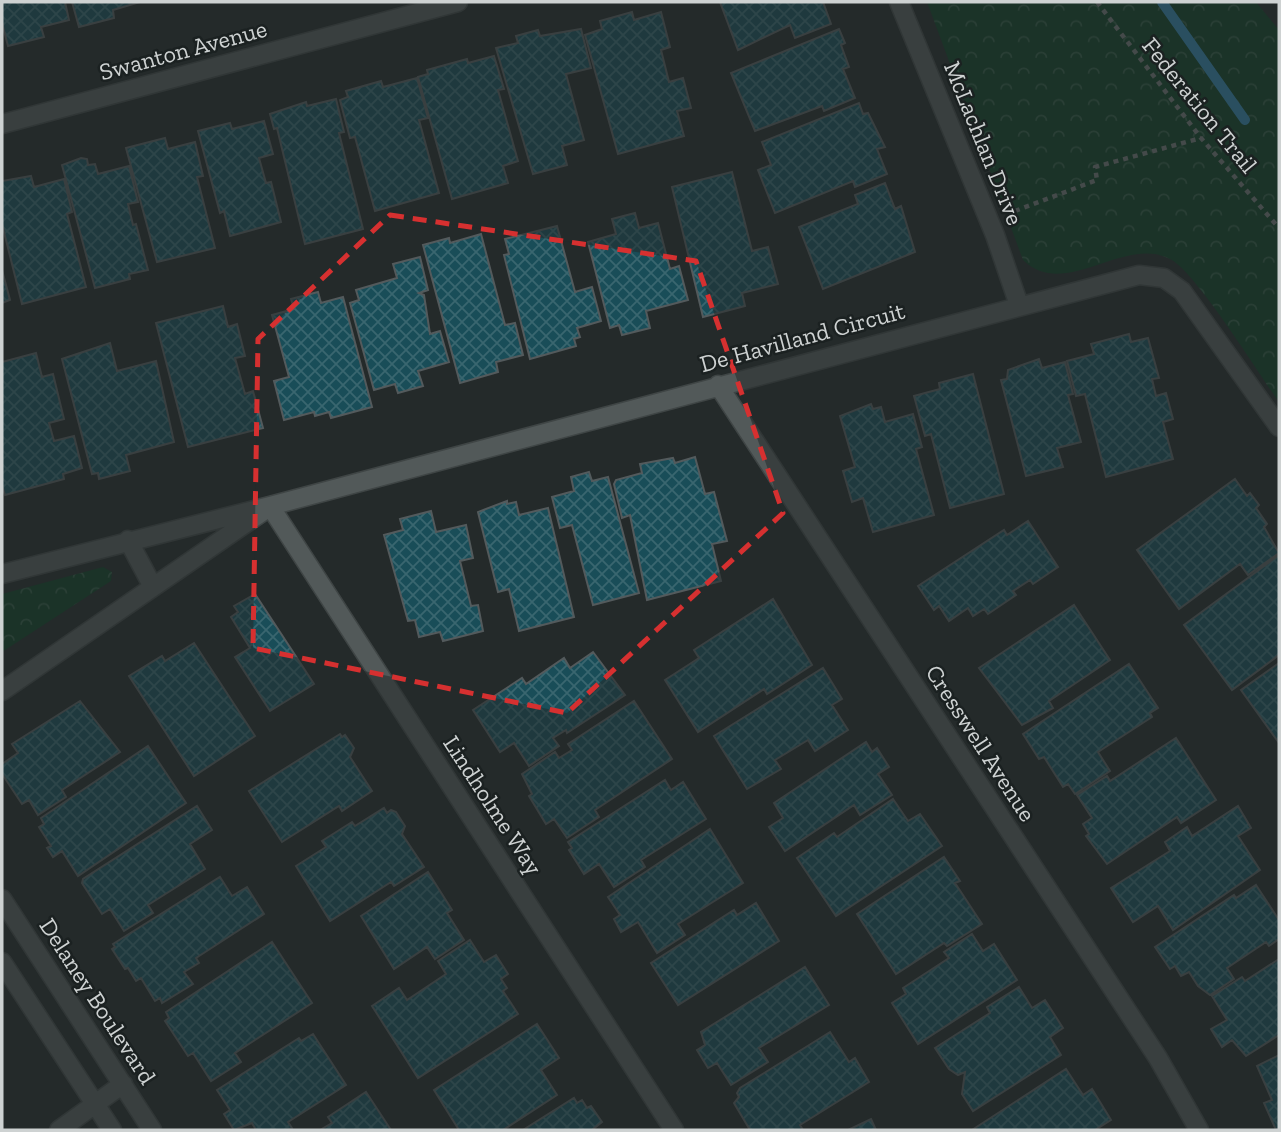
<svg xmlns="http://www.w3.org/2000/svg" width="1281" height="1132" viewBox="0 0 1281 1132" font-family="'Zilla Slab',serif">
  <defs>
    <pattern id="forest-crowns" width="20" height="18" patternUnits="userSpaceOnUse" patternTransform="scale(1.75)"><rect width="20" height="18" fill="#103e26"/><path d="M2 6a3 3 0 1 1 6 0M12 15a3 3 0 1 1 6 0" fill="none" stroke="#325945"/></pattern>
    <pattern id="building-cross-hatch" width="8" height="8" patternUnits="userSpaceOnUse" patternTransform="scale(1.75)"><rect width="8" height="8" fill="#194d58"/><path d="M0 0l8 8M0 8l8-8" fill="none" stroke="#39666f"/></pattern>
  </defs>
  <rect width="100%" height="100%" fill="#242a2a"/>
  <path fill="url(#forest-crowns)" d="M927,2H1256L1279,30V402C1259,374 1195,271 1170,259C1123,235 1065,301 1023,260Z
    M103,567L112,572L111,581L2,652V594Z"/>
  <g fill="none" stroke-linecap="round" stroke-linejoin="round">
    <path stroke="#317da3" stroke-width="10" d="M1162,2L1245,120"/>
  </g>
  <path fill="url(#building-cross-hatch)" stroke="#535a5c" stroke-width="2" d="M2,2H65L69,20L41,27L44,37L8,46L2,23Z
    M72,2H140L113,10L114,18L79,27Z
    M720,2H823L831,24L795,38L790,25L738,50Z
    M632,12L634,20L661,12L670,47L661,50L669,82L683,78L691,108L677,111L684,136L618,154L585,35L602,29L600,21Z
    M581,29L591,68L566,74L584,140L562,146L567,165L533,174L496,48L518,43L516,36L538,30L540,36Z
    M839,29L845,43L841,45L849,67L843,69L855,98L824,111L822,106L755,131L731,73Z
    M494,56L504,89L498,90L518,161L503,166L508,183L452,199L418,77L428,74L427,70L467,59L468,63Z
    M417,78L428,118L419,120L439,193L375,211L355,137L350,138L340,100L348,97L346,91L381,81L383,87Z
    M336,99L344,132L339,133L363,229L305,244L277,128L274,129L270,114L306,102L307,106Z
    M859,103L863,114L868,113L885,147L877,149L887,174L855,187L853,181L775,213L758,170L771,165L762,142Z
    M264,121L273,154L259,158L266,183L271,182L281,222L230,236L224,211L220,213L198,131L230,123L232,129Z
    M165,138L168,149L195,142L203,176L197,177L215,248L157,262L126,148Z
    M81,158L87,159L88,165L95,164L98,174L129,166L138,202L128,204L133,225L136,224L148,270L129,274L130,279L95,288L62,165Z
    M732,172L752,251L768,247L778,284L742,293L745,306L703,317L672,187Z
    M31,176L34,187L64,179L72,212L67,214L86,287L22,304L2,224V181Z
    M885,183L895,209L901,206L915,252L823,289L799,227L858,204L855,195Z
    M635,213L639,228L658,223L670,269L679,266L688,300L646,311L650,328L622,335L619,325L610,328L588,242L616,234L612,219Z
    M557,226L575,292L592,287L601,321L577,328L580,337L574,339L576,346L530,359L504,255L509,254L505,239Z
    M481,234L505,325L515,323L523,355L496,362L498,372L460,383L423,245L449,238L450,243Z
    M420,257L428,290L419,293L424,295L430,334L440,331L449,362L418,371L423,386L398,393L395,384L374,390L350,303L359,300L356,290L397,278L393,264Z
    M2,270L10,300L2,303Z
    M318,292L321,303L343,297L372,407L331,418L329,412L315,416L314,412L284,420L274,381L289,377L272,315L294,309L291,299Z
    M223,306L228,327L237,324L245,356L235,358L245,394L253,391L263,428L188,447L156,323Z
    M1129,334L1131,342L1148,338L1159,378L1152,379L1156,396L1166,393L1173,419L1163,422L1173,459L1106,477L1085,394L1076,396L1067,361L1094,354L1091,344Z
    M110,343L117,371L156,361L174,442L126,455L130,471L99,479L98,473L92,474L62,359Z
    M36,353L42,377L53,374L64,419L49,423L54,441L74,436L82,468L63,474L64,479L5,495L2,486V362Z
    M1039,359L1042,368L1065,362L1073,394L1068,395L1081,442L1057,448L1063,467L1026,476L1001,380L1007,379L1008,370Z
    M973,374L1004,494L950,508L931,434L925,436L914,396L940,389L939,383Z
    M871,404L873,409L881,407L885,422L913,414L922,447L916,449L934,515L873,532L863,498L852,502L843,471L855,467L840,416Z
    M695,457L705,494L714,492L727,541L712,544L721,581L647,600L630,515L622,518L614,484L616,480L642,473L640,464L673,458L675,463Z
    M589,472L592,481L608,477L639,593L593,605L572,525L560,528L552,497L574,491L571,477Z
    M1235,479L1247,496L1250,493L1259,505L1256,508L1267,524L1264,527L1279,553L1248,575L1240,564L1179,609L1137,550Z
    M507,501V504L516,502L519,515L548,508L574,617L519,631L509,589L498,592L478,512Z
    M431,511L436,532L466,525L473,558L460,561L471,606L478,605L483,631L443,641L440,632L419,637L415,620L408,621L384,535L403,530L400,519Z
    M1028,521L1058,567L1033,584L1030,580L1013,591L1016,595L988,614L984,609L973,616L968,608L949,621L939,606L934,610L918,586L1004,530L1007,535Z
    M1279,555V655L1232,690L1184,625Z
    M255,594L314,684L270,711L235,657L250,648L231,617L238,612L234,606Z
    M773,599L812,665L767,694L764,689L698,732L665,680L699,658L694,650Z
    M1074,605L1110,660L1049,701L1053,708L1022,725L979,668Z
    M194,643L255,736L194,776L129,676L162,656L165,661Z
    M593,652L625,695L567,733L566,730L553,738L559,746L529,766L514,743L500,752L473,710L522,678L526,684L564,658L570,668Z
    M1279,663V743L1241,690Z
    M1129,664L1158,708L1150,713L1152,717L1098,752L1110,771L1075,794L1068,784L1063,787L1044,757L1039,759L1023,734Z
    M823,668L842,699L832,705L848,730L815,751L808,740L775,760L781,769L747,789L714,736Z
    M80,701L120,752L62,790L66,797L38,815L29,800L22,804L2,774V764L18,753L12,744Z
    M634,701L672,759L595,810L599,817L567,838L554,819L546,824L529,796L532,794L522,774L555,752L559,758L572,750L568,744Z
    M340,734L342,737L345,735L354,748L350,757L372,791L342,811L339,806L282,842L249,791Z
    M1176,738L1216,800L1181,823L1177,817L1107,864L1086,836L1089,834L1083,824L1092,818L1077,795L1107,776L1110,781Z
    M866,742L872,752L877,748L889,767L878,774L892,795L860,815L854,805L785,851L769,827L783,818L774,803Z
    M148,746L186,803L78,876L62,851L53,857L47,848L51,846L39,827L44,824L41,818Z
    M665,780L671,790L683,782L706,819L641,860L645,867L614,887L599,864L584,874L569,850L572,848L568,842Z
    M893,799L908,821L920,814L942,846L836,916L797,858L834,833L837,837Z
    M197,806L212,830L190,844L205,869L148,905L153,913L124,931L110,909L102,914L82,883L83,879Z
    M1238,806L1251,828L1238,836L1260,870L1173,930L1158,906L1133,922L1111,888L1170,851L1165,842L1187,827L1192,836Z
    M384,808L387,813L391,810L396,812L405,826L402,834L424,867L394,886L391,882L330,921L296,866L326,847L322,841L352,822L355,826Z
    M710,829L743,883L678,924L685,935L657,953L638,922L621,932L614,919L620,915L608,897Z
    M944,857L960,881L955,883L982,924L947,946L944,943L896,974L857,914Z
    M428,872L452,910L447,913L464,940L435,959L427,947L394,969L361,916Z
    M220,877L232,896L247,887L264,914L196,958L199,963L184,972L193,984L162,1003L160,998L155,1001L141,978L136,981L128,968L125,969L112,949L115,947L113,944Z
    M1256,885L1279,920V939L1269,946L1266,942L1227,968L1234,979L1210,995L1198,986L1189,972L1181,976L1175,966L1170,969L1155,947L1234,895L1236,898Z
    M756,903L779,941L678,1005L651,963L734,910L737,915Z
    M972,934L983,951L994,944L1017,980L918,1044L892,1003L906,994L903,988L949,958L944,952Z
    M470,940L484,962L496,955L508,974L501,979L507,988L503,991L518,1014L418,1078L372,1006L399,988L407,1000L446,974L438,961Z
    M272,942L312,1003L235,1053L241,1062L211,1081L193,1053L188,1056L165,1021L169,1018L166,1012Z
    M1279,959V1035L1246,1056L1232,1040L1222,1047L1211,1029L1227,1020L1212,996L1242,977L1245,981Z
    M805,967L829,1005L759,1048L768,1062L731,1085L717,1063L708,1068L697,1050L705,1045L701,1032Z
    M1019,987L1032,1008L1045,1000L1063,1028L1050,1037L1061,1055L973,1111L962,1094L965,1072L958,1075L949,1069L935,1048L990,1013L987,1007Z
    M537,1024L559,1058L541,1070L557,1095L503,1130H459L434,1090Z
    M830,1032L849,1062L855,1058L869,1082L800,1125L803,1130H750L734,1103L739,1097L737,1093L740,1088Z
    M313,1034L346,1085L288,1122L292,1128L288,1130H256L252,1123L234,1130L224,1114L230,1110L217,1090L299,1038L301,1041Z
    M1279,1055V1128L1276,1130L1264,1103L1272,1100L1257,1066Z
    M1066,1069L1083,1095L1092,1089L1111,1120L1095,1130H972Z
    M366,1092L391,1130H320L332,1123L328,1117Z
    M574,1098L577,1103L582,1100L587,1108L591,1106L602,1122L592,1130H523Z
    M871,1119L876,1130H848Z"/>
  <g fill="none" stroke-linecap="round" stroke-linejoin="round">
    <g stroke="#3f4545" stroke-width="21">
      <path id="minor" d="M899,2L995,235L1019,305
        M2,124L458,2
        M718,385L1158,1058L1199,1130
        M270,506L674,1130
        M128,540L153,587
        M2,574L270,506L1139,275L1164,278L1182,291L1279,427
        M2,691L262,512
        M2,899L152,1130
        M2,962L112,1130
        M59,1130L123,1084"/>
    </g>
    <path stroke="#6c7171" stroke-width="4.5" stroke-dasharray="5 5" stroke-linecap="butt" d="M1097,2L1201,138L1279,228
      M1015,211L1097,180L1095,167L1201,138"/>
    <use href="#minor" stroke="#525959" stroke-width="18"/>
  </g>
  <path d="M0 0H1281V1132H0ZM390,215L696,261L783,513L567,713L253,648L258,339Z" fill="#242a2a" fill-opacity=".55" fill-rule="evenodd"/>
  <path fill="none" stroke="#d63030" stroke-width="5" stroke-dasharray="14 9" stroke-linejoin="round" d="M390,215L696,261L783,513L567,713L253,648L258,339Z"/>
  <g text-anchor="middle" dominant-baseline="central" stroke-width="5" stroke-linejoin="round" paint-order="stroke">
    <g font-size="24" fill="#ced2d2" stroke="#1b2121">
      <text transform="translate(183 50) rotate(-15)">Swanton Avenue</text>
      <text transform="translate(1200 105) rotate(51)">Federation Trail</text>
      <text transform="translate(984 143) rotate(68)">McLachlan Drive</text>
      <text transform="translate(802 337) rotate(-15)">De Havilland Circuit</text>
      <text transform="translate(981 743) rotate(57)">Cresswell Avenue</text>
      <text transform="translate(493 805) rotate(57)">Lindholme Way</text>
      <text transform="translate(98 1001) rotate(57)">Delaney Boulevard</text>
    </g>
  </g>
  <rect width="1281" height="1132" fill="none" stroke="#ced2d2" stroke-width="7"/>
</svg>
